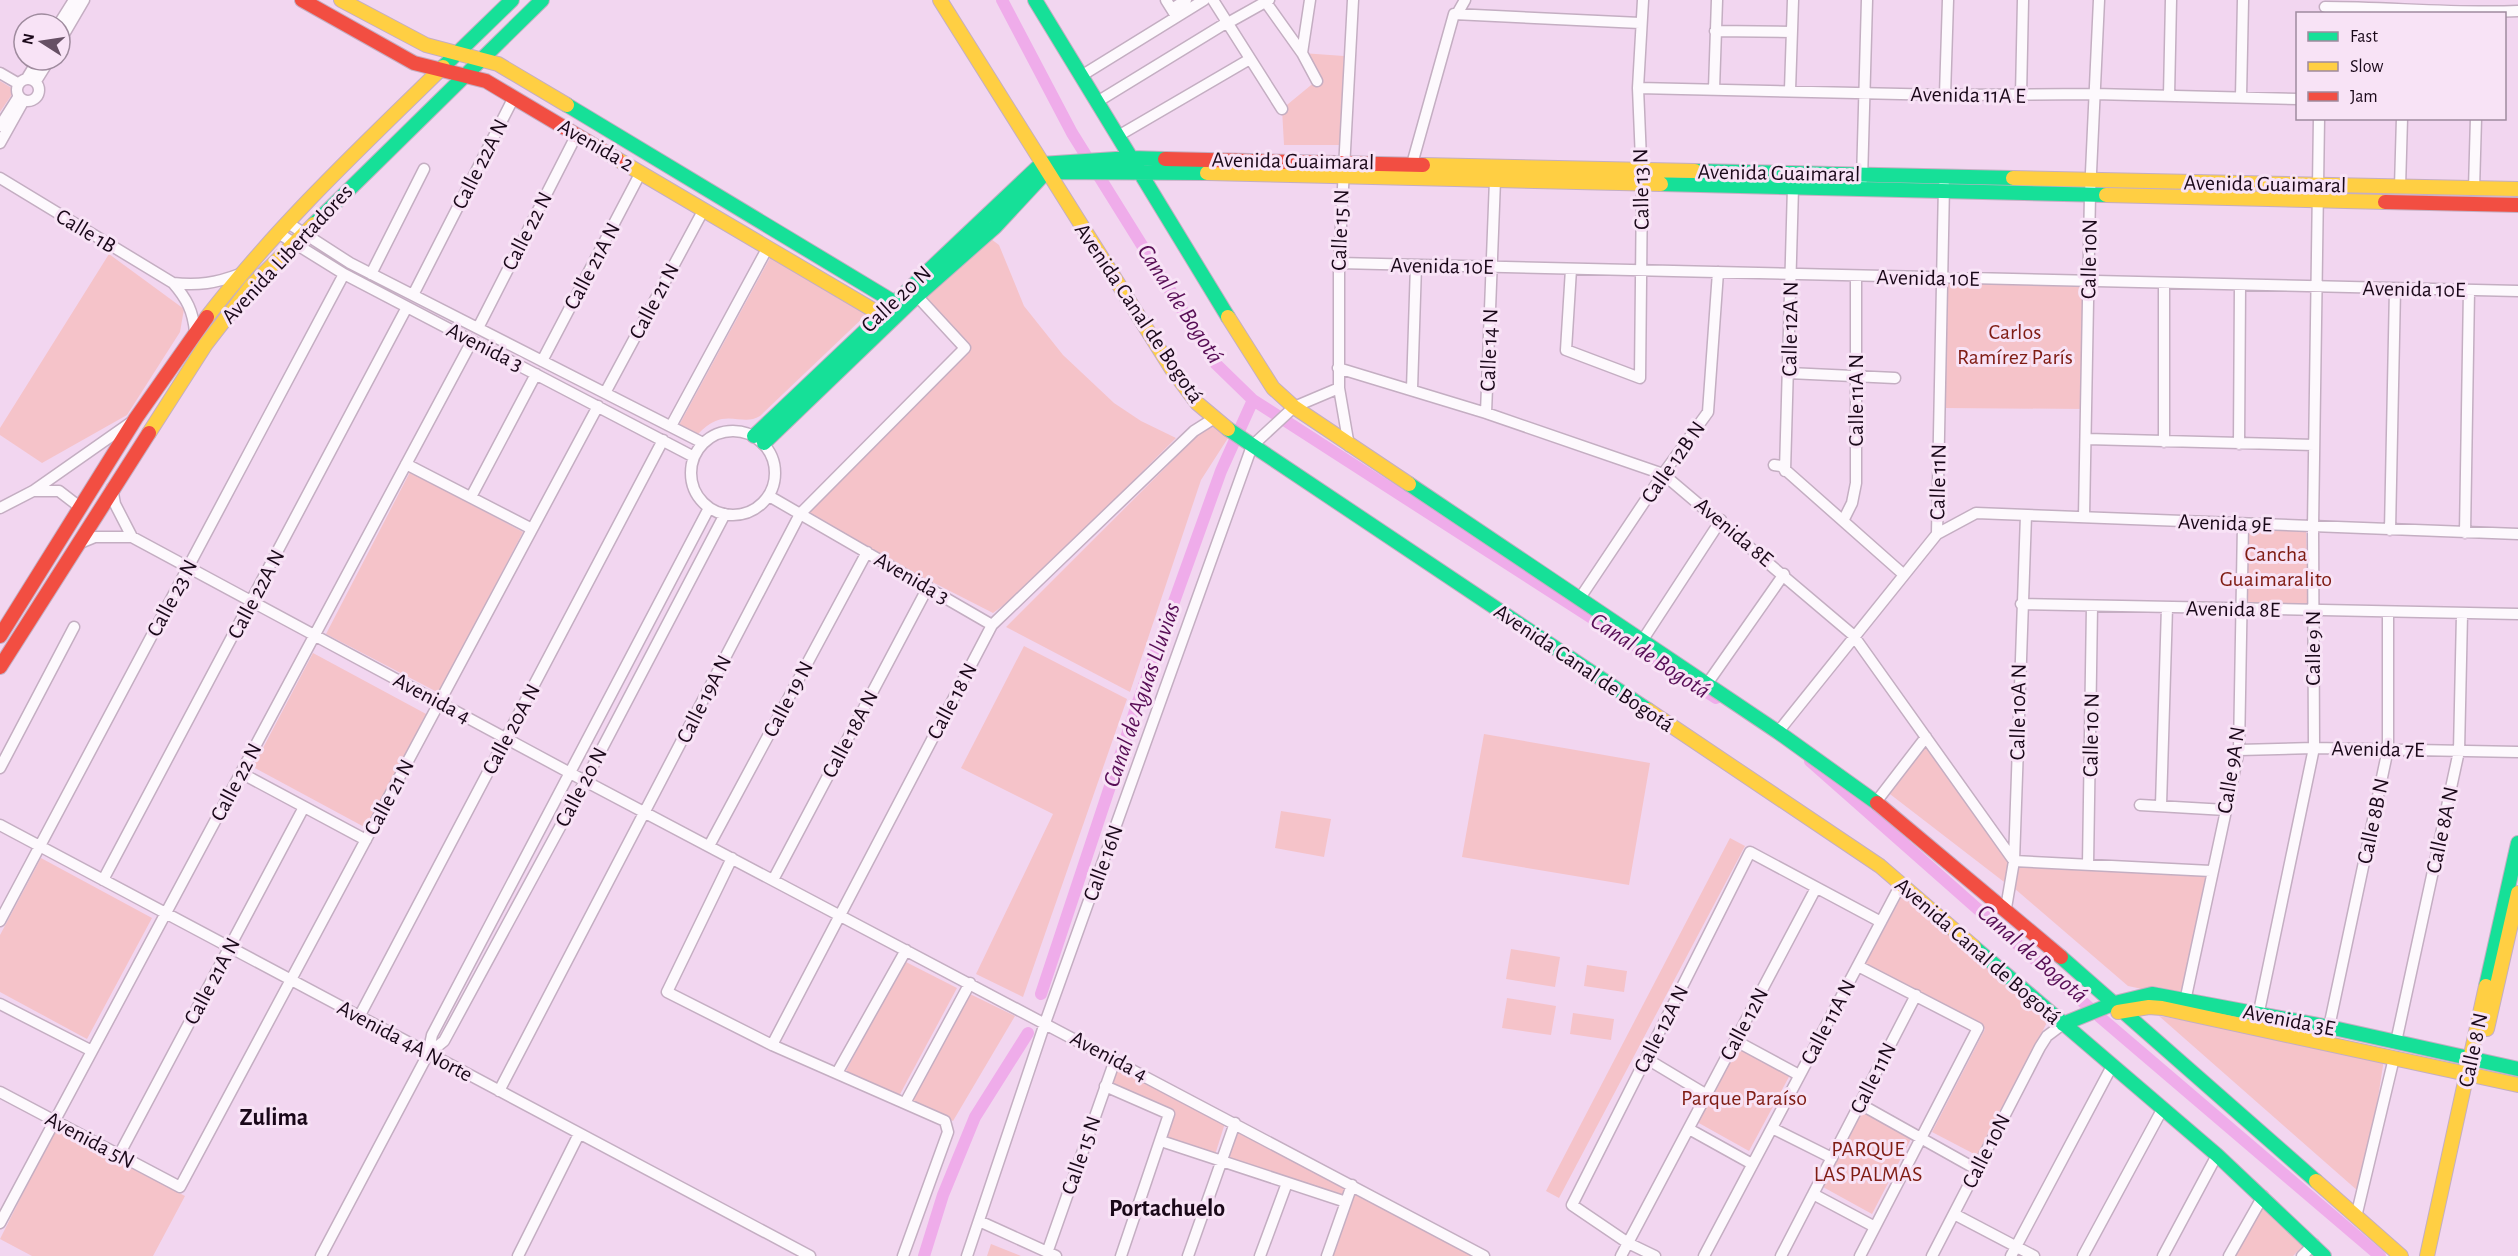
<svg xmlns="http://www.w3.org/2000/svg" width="2518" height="1256" viewBox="0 0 2518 1256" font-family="'Alegreya Sans',sans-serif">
  <rect width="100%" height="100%" fill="#f2d6f0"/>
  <path fill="#f5c3c9" d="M1302,53L1344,56L1340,145H1284L1282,109L1316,81Z
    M0,81L15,90L0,112Z
    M991,239L999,245L1024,306L1063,355L1114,403L1141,421L1176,438L1024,590L993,613L805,517L970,349L922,297Z
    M109,254L184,309L180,332L127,415L42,463L0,435V428Z
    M771,256L868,313L760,416C741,428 725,405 698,434L678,427Z
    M1945,280H2086L2085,409L1944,408Z
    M1207,426L1214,427L1228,438L1201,480L1130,692L1006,627Z
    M410,472L523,532L439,693L326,634Z
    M2246,529L2306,531L2308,604L2245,603Z
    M1024,646L1127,699L1023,997L976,974L1053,814L961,768Z
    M313,653L428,715L368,829L253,767Z
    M1484,734L1650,763L1629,885L1462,857Z
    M1925,744L2010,861L2008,885L1886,791Z
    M1281,811L1331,819L1324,857L1275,848Z
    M1730,838L1745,846L1559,1198L1546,1191Z
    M41,858L152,918L87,1039L0,992V935Z
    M2018,864L2208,874L2180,997L2128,986L2014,888Z
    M1903,894L2054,1009L1978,1156L1932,1132L1985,1029L1865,964Z
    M1511,949L1560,957L1555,987L1506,979Z
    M904,961L957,988L898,1098L846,1071Z
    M1587,965L1627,971L1624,992L1584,986Z
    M970,994L1015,1016L953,1121L911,1102Z
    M1507,998L1556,1006L1551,1035L1502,1028Z
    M1573,1013L1614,1019L1611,1040L1570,1034Z
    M2159,1016L2317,1044L2384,1059L2376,1111L2358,1191Z
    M1739,1044L1791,1073L1749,1151L1697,1122Z
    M1113,1063L1225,1123L1215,1155L1160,1136L1168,1110L1106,1083Z
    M1863,1109L1913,1135L1872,1214L1823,1187Z
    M1232,1127L1346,1187L1343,1199L1223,1158Z
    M55,1129L185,1196L153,1256H32L0,1239Z
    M1352,1185L1485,1256H1327Z
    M2263,1203L2307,1242L2293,1256H2232Z
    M991,1244L1021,1256H987Z"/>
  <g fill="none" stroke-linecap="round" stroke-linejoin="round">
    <path stroke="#efacea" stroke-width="12" d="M1002,0L1072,133L1216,364L1253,400L1716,698
      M1810,761L2101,1018L2380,1256
      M1041,994L1138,702L1221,471L1253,400
      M924,1256L943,1195L975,1117L1028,1033"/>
    <g stroke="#c4aec2" stroke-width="13">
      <path id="street" d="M1166,0L1176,16
        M1213,0L1282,109
        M1265,1L1302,53L1317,81
        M2325,7C2389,7 2454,14 2518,11
        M1172,9L1186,0
        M1457,14L1465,0
        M59,24L74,0
        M1226,24L1269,0
        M1715,31L1791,32
        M60,41L84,0
        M1302,53L1310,0
        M0,73L19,84
        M1081,76L1204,0
        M27,78L38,60
        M17 90a11 11 0 1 1 22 0a11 11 0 1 1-22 0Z
        M36,81L49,60
        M1638,88L1945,95L2094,94L2298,99
        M1714,89L1717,0
        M1790,90L1793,0
        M1945,95L1948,0
        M2021,96L2023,0
        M2169,96L2171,0
        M2241,97L2243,0
        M1097,102L1226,23
        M0,126L19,96
        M1118,136L1250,59
        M0,143L24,100
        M1412,164L1454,14L1640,23
        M0,178L173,283C187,299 193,311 195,332
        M1862,180L1867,0
        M2400,187L2402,118
        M2474,189L2476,118
        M288,223L350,263L703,443
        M278,233L344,274L694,457
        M1339,263L2518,291
        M1571,269L1566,350L1640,378L1642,184L1638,88L1643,0
        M371,274L424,169
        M173,283C198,286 216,283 240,274
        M413,295L514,97
        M478,328L577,134
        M542,361L641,172
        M1338,368L1486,413L1663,474L1853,635L2014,861L2211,871
        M1789,373L1895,378
        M1412,389L1416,265
        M605,393L704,209
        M1486,413L1495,180
        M671,426L768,247
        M691 473a42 42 0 1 1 84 0a42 42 0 1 1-84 0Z
        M2087,439L2314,445
        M2164,442V283
        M2239,444L2240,285
        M1349,446L1339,388V263L1353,0
        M406,464L532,529
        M1774,465L1781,466L1903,574
        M1785,471L1793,187
        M112,488L115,504L132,537
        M33,491H59L81,508
        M769,496L992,625
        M471,497L536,374
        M0,508L33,491L130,423
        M2084,517L2090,194L2099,0
        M1843,521L1852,503L1856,483V277
        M2390,530L2395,289
        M2465,533L2469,290
        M1937,534L1976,513L2518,534
        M78,544L95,537H132L585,781L1484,1256
        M1580,598L1663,474L1708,412L1718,272
        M2021,604L2518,614
        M1642,641L1721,520
        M1707,684L1784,574
        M1778,732L1937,534L1944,185
        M2239,750L2314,748L2518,752
        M0,768L74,627
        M241,773L366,840
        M1876,802L1926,737
        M2140,805L2226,810
        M2161,805L2167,607
        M0,825L810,1256
        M709,846L867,552
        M732,858L667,992L772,1045L945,1121L948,1132L903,1256
        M2088,865L2092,606
        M103,880L407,307
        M773,880L928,587
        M2006,908L2014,861L2026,515
        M0,921L344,274
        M1858,966L1978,1028L1860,1256
        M0,1004L92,1051
        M2184,1006L2239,750L2243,524
        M359,1017L663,440
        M2257,1021L2314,748L2313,527L2319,118
        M2329,1027L2388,749V612
        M1736,1041L1799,1075
        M2396,1042L2459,751L2462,614
        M772,1045L992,625L1194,431L1213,419
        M428,1054L444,1041L585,781L725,514
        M1647,1059L1707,1095
        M837,1073L906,950
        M1105,1086L1169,1114L1121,1256
        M499,1091L800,514L965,348L917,296
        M0,1092L180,1187L598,406
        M905,1103L970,983
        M1860,1104L1976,1169
        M1772,1128L1832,1158
        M1689,1129L1752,1164
        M1161,1141L1346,1202
        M119,1155L304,807
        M1813,1194L1875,1227
        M1954,1214L2034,1256
        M2356,1217L2394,1058
        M979,1221L1056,1256
        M0,1223L472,341
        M1048,1250L1115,1060
        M321,1256L428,1054L432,1035L709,508
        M518,1256L579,1134
        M967,1256L1045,1023L1252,446L1294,407L1339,388
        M1188,1256L1235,1123
        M1260,1256L1287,1183
        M1327,1256L1352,1185
        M1621,1256L1816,888
        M1655,1256L1628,1243L1572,1205L1750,852L1881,922
        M1704,1256L1901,884
        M1781,1256L1916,995
        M1932,1256L2040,1047L2047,1036L2063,1024
        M2011,1256L2112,1066
        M2083,1256L2163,1108
        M2163,1256L2217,1155
        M2229,1256L2263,1196
        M2302,1256L2314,1244"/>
    </g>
    <g stroke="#c4aec2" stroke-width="16">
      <path id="fast" d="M1035,0L1228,317
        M443,67L512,0
        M567,105L894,302
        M1695,171L2013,178
        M1661,184L2106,195
        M314,224L542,0
        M1228,429L1648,710
        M754,436L1041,164L1131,158L1165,159
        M764,443L917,296L995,227L1046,172L1207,173
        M1409,484L1778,732L1877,803
        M1974,947L2217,1155L2324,1256
        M2061,957L2316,1181
        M2486,986L2518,843
        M2063,1024L2115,1003L2152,994L2329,1027L2518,1069"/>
    </g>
    <g stroke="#c4aec2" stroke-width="16">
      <path id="slow" d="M341,0L426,45L498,64L567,105
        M940,0L1173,371L1197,403L1228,429
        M617,159L880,314
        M1423,165L1695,171
        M1207,173L1661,184
        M2013,178L2518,189
        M2106,195L2385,202
        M207,317C277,226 361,147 443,67
        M1228,317L1273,388L1294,407L1409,484
        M149,433L206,344L251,286L314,224
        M1648,710L1880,866L1974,947
        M2118,1012L2149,1007L2162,1008L2518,1085
        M2487,1029L2518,893
        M2316,1181L2401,1256
        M2427,1256L2486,986"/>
    </g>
    <g stroke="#c4aec2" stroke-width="16">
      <path id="jam" d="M302,0L414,63L486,81L617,159
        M1165,159L1423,165
        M2385,202L2518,205
        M0,636L136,418L207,317
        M0,667L149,433
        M1877,803L2061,957"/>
    </g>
    <use href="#street" stroke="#fdf9fd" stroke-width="10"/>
    <use href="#fast" stroke="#16e098" stroke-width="14"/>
    <use href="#slow" stroke="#ffcf43" stroke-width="14"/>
    <use href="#jam" stroke="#f24e42" stroke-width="14"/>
  </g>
  <g text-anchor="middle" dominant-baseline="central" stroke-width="6" stroke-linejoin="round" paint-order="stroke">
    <g font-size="22" fill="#1a0819" stroke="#f8e3f6">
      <text transform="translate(1968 95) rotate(1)">Avenida 11A E</text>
      <text transform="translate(596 145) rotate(30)">Avenida 2</text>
      <text transform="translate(1293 161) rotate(1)">Avenida Guaimaral</text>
      <text transform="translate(480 164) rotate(-63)">Calle 22A N</text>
      <text transform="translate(1779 173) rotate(1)">Avenida Guaimaral</text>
      <text transform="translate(2265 184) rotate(1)">Avenida Guaimaral</text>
      <text transform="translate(1641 189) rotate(-91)">Calle 13 N</text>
      <text transform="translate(1340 230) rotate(-88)">Calle 15 N</text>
      <text transform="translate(86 231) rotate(31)">Calle 1B</text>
      <text transform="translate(527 231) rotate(-63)">Calle 22 N</text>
      <text transform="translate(287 254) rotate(-47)">Avenida Libertadores</text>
      <text transform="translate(2089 259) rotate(-89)">Calle 10N</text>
      <text transform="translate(592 266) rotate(-62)">Calle 21A N</text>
      <text transform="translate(1442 266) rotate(1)">Avenida 10E</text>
      <text transform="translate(1928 278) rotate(1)">Avenida 10E</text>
      <text transform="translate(2414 289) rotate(1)">Avenida 10E</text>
      <text transform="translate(896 299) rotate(-43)">Calle 20 N</text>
      <text transform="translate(654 301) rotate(-62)">Calle 21 N</text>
      <text transform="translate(1139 313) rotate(56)">Avenida Canal de Bogotá</text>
      <text transform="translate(1790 329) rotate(-89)">Calle 12A N</text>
      <text transform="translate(485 347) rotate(27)">Avenida 3</text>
      <text transform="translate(1489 350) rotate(-88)">Calle 14 N</text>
      <text transform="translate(1856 400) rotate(-90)">Calle 11A N</text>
      <text transform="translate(1673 462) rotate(-55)">Calle 12B N</text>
      <text transform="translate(1938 482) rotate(-89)">Calle 11N</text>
      <text transform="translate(2225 523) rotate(2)">Avenida 9E</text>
      <text transform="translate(1734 532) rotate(40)">Avenida 8E</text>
      <text transform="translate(912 578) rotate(30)">Avenida 3</text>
      <text transform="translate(256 594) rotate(-62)">Calle 22A N</text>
      <text transform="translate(172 598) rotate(-62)">Calle 23 N</text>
      <text transform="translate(2233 609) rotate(1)">Avenida 8E</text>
      <text transform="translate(2313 648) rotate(-90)">Calle 9 N</text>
      <text transform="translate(1584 668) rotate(34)">Avenida Canal de Bogotá</text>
      <text transform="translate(432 698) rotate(28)">Avenida 4</text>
      <text transform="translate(704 699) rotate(-63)">Calle 19A N</text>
      <text transform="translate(788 699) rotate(-62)">Calle 19 N</text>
      <text transform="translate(952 701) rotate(-62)">Calle 18 N</text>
      <text transform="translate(2018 712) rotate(-89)">Calle 10A N</text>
      <text transform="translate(511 729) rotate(-62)">Calle 20A N</text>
      <text transform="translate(850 734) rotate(-62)">Calle 18A N</text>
      <text transform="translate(2091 735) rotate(-89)">Calle 10 N</text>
      <text transform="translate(2378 749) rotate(1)">Avenida 7E</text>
      <text transform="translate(2231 770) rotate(-81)">Calle 9A N</text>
      <text transform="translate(236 782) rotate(-62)">Calle 22 N</text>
      <text transform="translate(581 787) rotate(-62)">Calle 20 N</text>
      <text transform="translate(389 797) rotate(-62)">Calle 21 N</text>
      <text transform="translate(2373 821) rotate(-78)">Calle 8B N</text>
      <text transform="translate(2442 830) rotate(-78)">Calle 8A N</text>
      <text transform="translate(1103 863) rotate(-70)">Calle 16N</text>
      <text transform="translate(1978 951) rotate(41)">Avenida Canal de Bogotá</text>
      <text transform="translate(212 981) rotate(-62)">Calle 21A N</text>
      <text transform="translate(2289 1020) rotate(11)">Avenida 3E</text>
      <text transform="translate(1828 1022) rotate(-62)">Calle 11A N</text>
      <text transform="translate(1744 1024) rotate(-62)">Calle 12N</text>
      <text transform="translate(1661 1029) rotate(-63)">Calle 12A N</text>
      <text transform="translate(405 1041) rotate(28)">Avenida 4A Norte</text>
      <text transform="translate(2473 1050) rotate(-78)">Calle 8 N</text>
      <text transform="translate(1109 1056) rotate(28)">Avenida 4</text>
      <text transform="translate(1873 1078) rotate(-63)">Calle 11N</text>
      <text transform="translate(90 1140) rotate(28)">Avenida 5N</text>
      <text transform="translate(1986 1151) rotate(-63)">Calle 10N</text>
      <text transform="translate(1081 1155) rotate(-71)">Calle 15 N</text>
    </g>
    <g font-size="22" fill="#7f1c13" stroke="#f8e3f6">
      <text x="2015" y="332">Carlos<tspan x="2015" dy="25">Ramírez París</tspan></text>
      <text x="2276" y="554">Cancha<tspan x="2276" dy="25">Guaimaralito</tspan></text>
      <text x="1744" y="1098">Parque Paraíso</text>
      <text x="1868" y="1149">PARQUE<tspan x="1868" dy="25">LAS PALMAS</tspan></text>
    </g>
    <g font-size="24" font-style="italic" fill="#580e56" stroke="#f8e3f6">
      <text transform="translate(1180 304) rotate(57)">Canal de Bogotá</text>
      <text transform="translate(1650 656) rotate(33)">Canal de Bogotá</text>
      <text transform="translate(1142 695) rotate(-71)">Canal de Aguas Lluvias</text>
      <text transform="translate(2032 954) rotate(41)">Canal de Bogotá</text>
    </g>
    <g font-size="24" font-weight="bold" fill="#1a0819" stroke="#f8e3f6">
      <text x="274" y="1118">Zulima</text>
      <text x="1167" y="1209">Portachuelo</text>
    </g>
  </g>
  <rect x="2296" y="12" width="210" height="108" fill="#f8e3f6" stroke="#9f8b9e" stroke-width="1.5"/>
  <rect x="2308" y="32" width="30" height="9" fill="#16e098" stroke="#9f8b9e" stroke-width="1.5"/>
  <text x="2350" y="42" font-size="18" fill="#1a0819">Fast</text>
  <rect x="2308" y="62" width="30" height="9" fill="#ffcf43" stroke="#9f8b9e" stroke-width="1.5"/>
  <text x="2350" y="72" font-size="18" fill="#1a0819">Slow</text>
  <rect x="2308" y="92" width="30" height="9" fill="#f24e42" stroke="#9f8b9e" stroke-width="1.5"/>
  <text x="2350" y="102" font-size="18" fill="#1a0819">Jam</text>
  <g transform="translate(42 42) rotate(282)"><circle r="28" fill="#f8e3f6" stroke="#9f8b9e" stroke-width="1.5"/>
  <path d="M0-4.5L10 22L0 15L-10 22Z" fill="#665064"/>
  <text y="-9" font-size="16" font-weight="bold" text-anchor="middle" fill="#1a0819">N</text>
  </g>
</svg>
